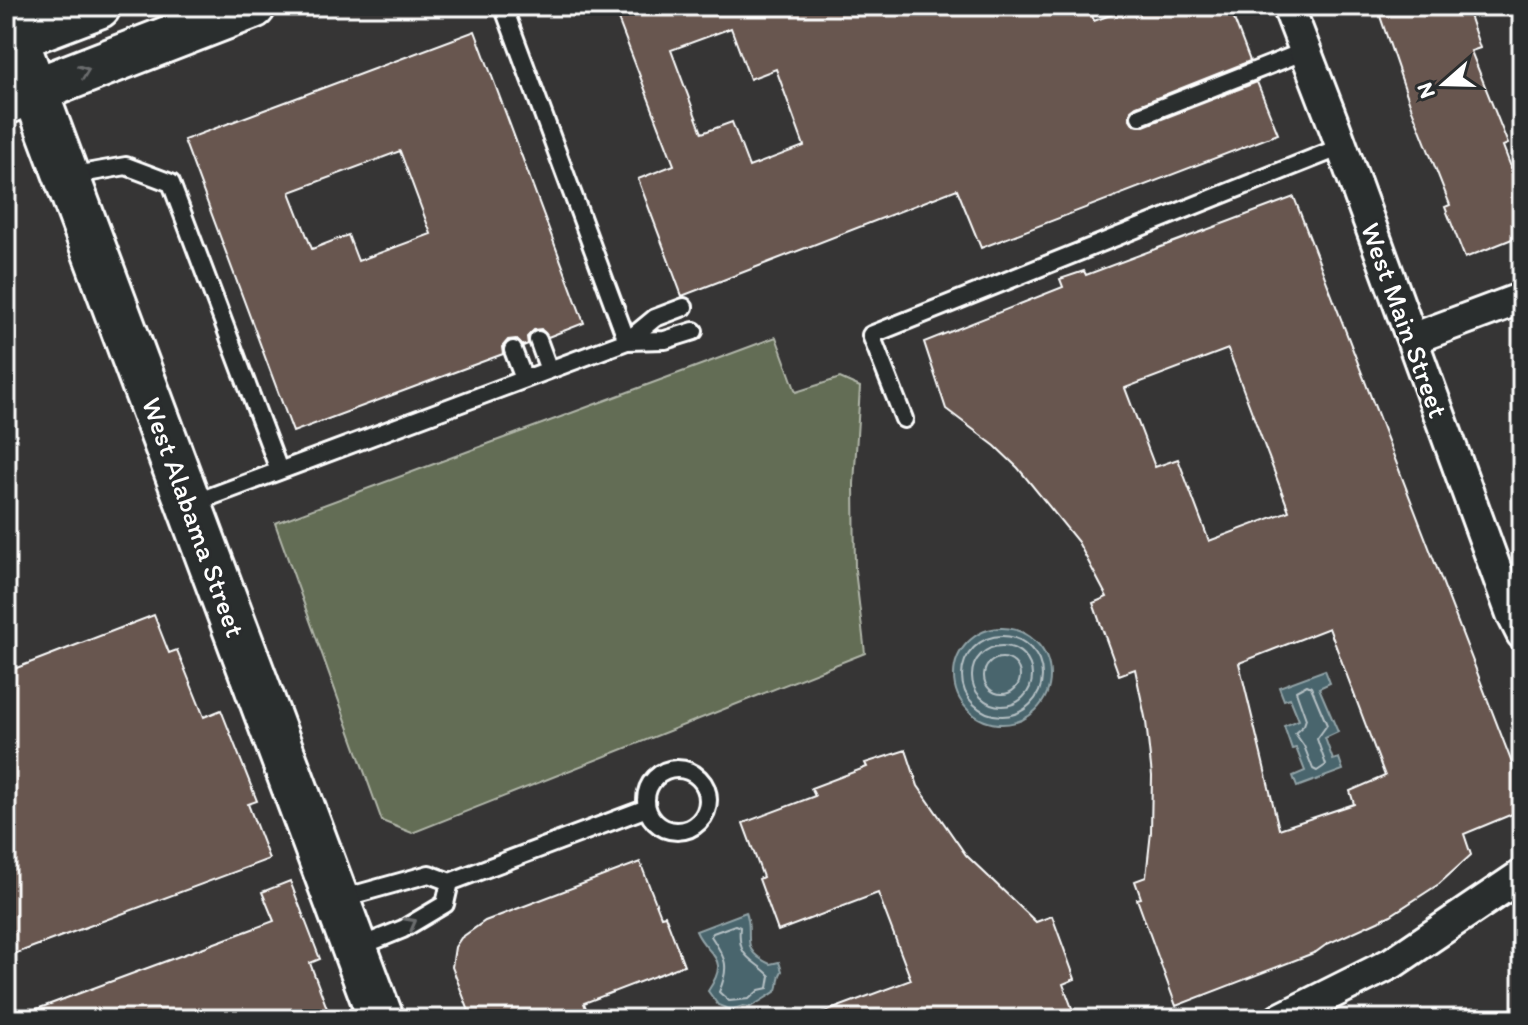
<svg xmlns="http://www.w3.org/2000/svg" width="1528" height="1025" viewBox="0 0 1528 1025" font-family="Itim,sans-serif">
  <rect width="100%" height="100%" fill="#363535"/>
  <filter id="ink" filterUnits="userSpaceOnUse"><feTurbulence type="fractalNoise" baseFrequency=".0125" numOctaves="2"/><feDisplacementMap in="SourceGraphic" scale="16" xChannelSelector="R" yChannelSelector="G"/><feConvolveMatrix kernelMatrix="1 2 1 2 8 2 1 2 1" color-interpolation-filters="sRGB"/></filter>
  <g filter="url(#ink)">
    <path fill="#636d54" stroke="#b1b6aa" stroke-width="2" d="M776,337L796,392L840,378L860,387L854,484L855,570L865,653L412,833L382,821L275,523Z"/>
    <path fill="#49656d" stroke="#92a3a7" stroke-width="2" d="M954 676a48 48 0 1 1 96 0a48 48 0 1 1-96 0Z
      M1325,670L1330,683L1319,688L1338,732L1325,738L1333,760L1339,758L1343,770L1297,787L1293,776L1305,771L1296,748L1292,749L1284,726L1299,720L1290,698L1284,700L1279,687Z
      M746,912C755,936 737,949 770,964L779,962L782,971C777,978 780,982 777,990C776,992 754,1005 750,1007L743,1006L731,1010L718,1005L708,991C732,956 707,957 696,931Z"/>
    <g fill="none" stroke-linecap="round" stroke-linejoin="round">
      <path stroke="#b6c1c5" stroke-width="2" d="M962 676a40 40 0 1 1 80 0a40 40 0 1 1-80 0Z
        M972 676a30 30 0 1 1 60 0a30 30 0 1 1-60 0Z
        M984 676a18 18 0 1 1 36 0a18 18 0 1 1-36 0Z
        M1307,685L1311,687L1327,725L1317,739L1326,765L1317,771L1313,769L1304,746L1295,733L1304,725L1306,719L1296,691Z
        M735,925L740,927C737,960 753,958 770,976L768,988L759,990L749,999L729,1001L719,992C730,966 726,959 711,936L713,933Z"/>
    </g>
    <path fill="#675750" stroke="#fff" stroke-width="2" fill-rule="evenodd" d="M613,6H1089L1094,21L1135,6H1229L1250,61L1136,106L1131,110L1130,119L1134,125L1144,126L1257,82L1278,134L981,248L957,189L682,296L638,179L674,165ZM731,28L750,79L776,69L804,146L749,167L732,122L702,133L671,50Z
      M1408,6H1466L1480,48L1471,51L1508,144L1503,146L1522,196V235L1465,258L1445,207L1450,205L1410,104L1380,16Z
      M475,31L584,323L548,337L541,329L534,330L527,337L528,344L523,346L516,339L508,340L502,347L503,354L293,432L184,140ZM400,151L431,234L358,261L348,235L312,249L290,192Z
      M1294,197L1522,789V810L1464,834L1471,855L1439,884L1391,915L1327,944L1316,952L1176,1006L1137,899L1141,898L1135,881L1146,877L1151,832L1152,776L1146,722L1135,669L1119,675L1093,603L1107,597L1078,542L1018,468L995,446L946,409L924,342L1063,287L1060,279L1084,271L1086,275ZM1228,349L1289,511L1209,541L1178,459L1155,467L1125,388ZM1329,628L1385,776L1350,791L1354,804L1279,829L1239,663Z
      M154,615L169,653L177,650L204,717L221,710L257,801L248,804L269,859L6,957V672Z
      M906,750L918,786L966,855L1036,922L1052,916L1075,979L1063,984L1076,1019H814V1016L911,980L878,893L778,931L759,879L763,877L743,823L815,796L811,788L867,767L865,763Z
      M640,862L661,916L665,915L684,965L584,1003L590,1019H472L452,967L455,947L461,938L485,921Z
      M290,881L320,959L310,963L331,1019H18V1016L274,921L262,892Z"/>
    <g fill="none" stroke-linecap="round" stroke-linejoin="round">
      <g stroke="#fff" stroke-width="22">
        <path id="lane" d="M503,6L627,341
          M1140,116L1305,51
          M69,176L126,166L171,183L279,470
          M538,340L549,370
          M627,341L665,340L694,331
          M513,350L524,379
          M904,419L871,335L1341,147
          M191,504L627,341L655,318L684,307
          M646 800a31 31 0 1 1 62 0a31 31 0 1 1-62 0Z
          M339,899L429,874L450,882L647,808
          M356,948L403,929L445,904L450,882"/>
      </g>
      <g stroke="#fff" stroke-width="36">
        <path id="street" d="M1288,6L1335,128L1512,614L1522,634
          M1412,339L1522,298
          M1280,1019L1392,963L1522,875"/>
      </g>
      <g stroke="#fff" stroke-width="50">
        <path id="secondary" d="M6,14L381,1019
          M6,41L98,6
          M8,101L253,6"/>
      </g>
      <use href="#lane" stroke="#2a2d2e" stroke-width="16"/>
      <use href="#street" stroke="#2a2d2e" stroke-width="30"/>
      <use href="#secondary" stroke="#2a2d2e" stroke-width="44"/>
    </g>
    <defs><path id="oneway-chevron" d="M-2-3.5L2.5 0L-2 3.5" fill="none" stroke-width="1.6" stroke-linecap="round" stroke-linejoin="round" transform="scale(2)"/></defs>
    <g stroke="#6a6c6d">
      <use href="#oneway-chevron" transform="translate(84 71) rotate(-21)"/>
      <use href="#oneway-chevron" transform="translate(411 923) rotate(-29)"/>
    </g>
  </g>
  <g text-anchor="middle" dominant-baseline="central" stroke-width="6" stroke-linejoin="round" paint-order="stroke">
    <g font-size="28" fill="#fff" stroke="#2a2d2e">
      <text transform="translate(1405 320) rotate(70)">West Main Street</text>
      <text transform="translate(194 517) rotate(70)">West Alabama Street</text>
    </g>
  </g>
  <rect width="1528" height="1025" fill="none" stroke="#2a2d2e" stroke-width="32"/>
  <rect x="16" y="16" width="1496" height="993" fill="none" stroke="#fff" stroke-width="3" filter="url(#ink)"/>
  <g transform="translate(1444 84) rotate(250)" stroke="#2a2d2e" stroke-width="6" paint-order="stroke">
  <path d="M0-6L14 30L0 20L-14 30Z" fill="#ffffff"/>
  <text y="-12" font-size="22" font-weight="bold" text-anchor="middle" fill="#ffffff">N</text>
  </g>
</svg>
